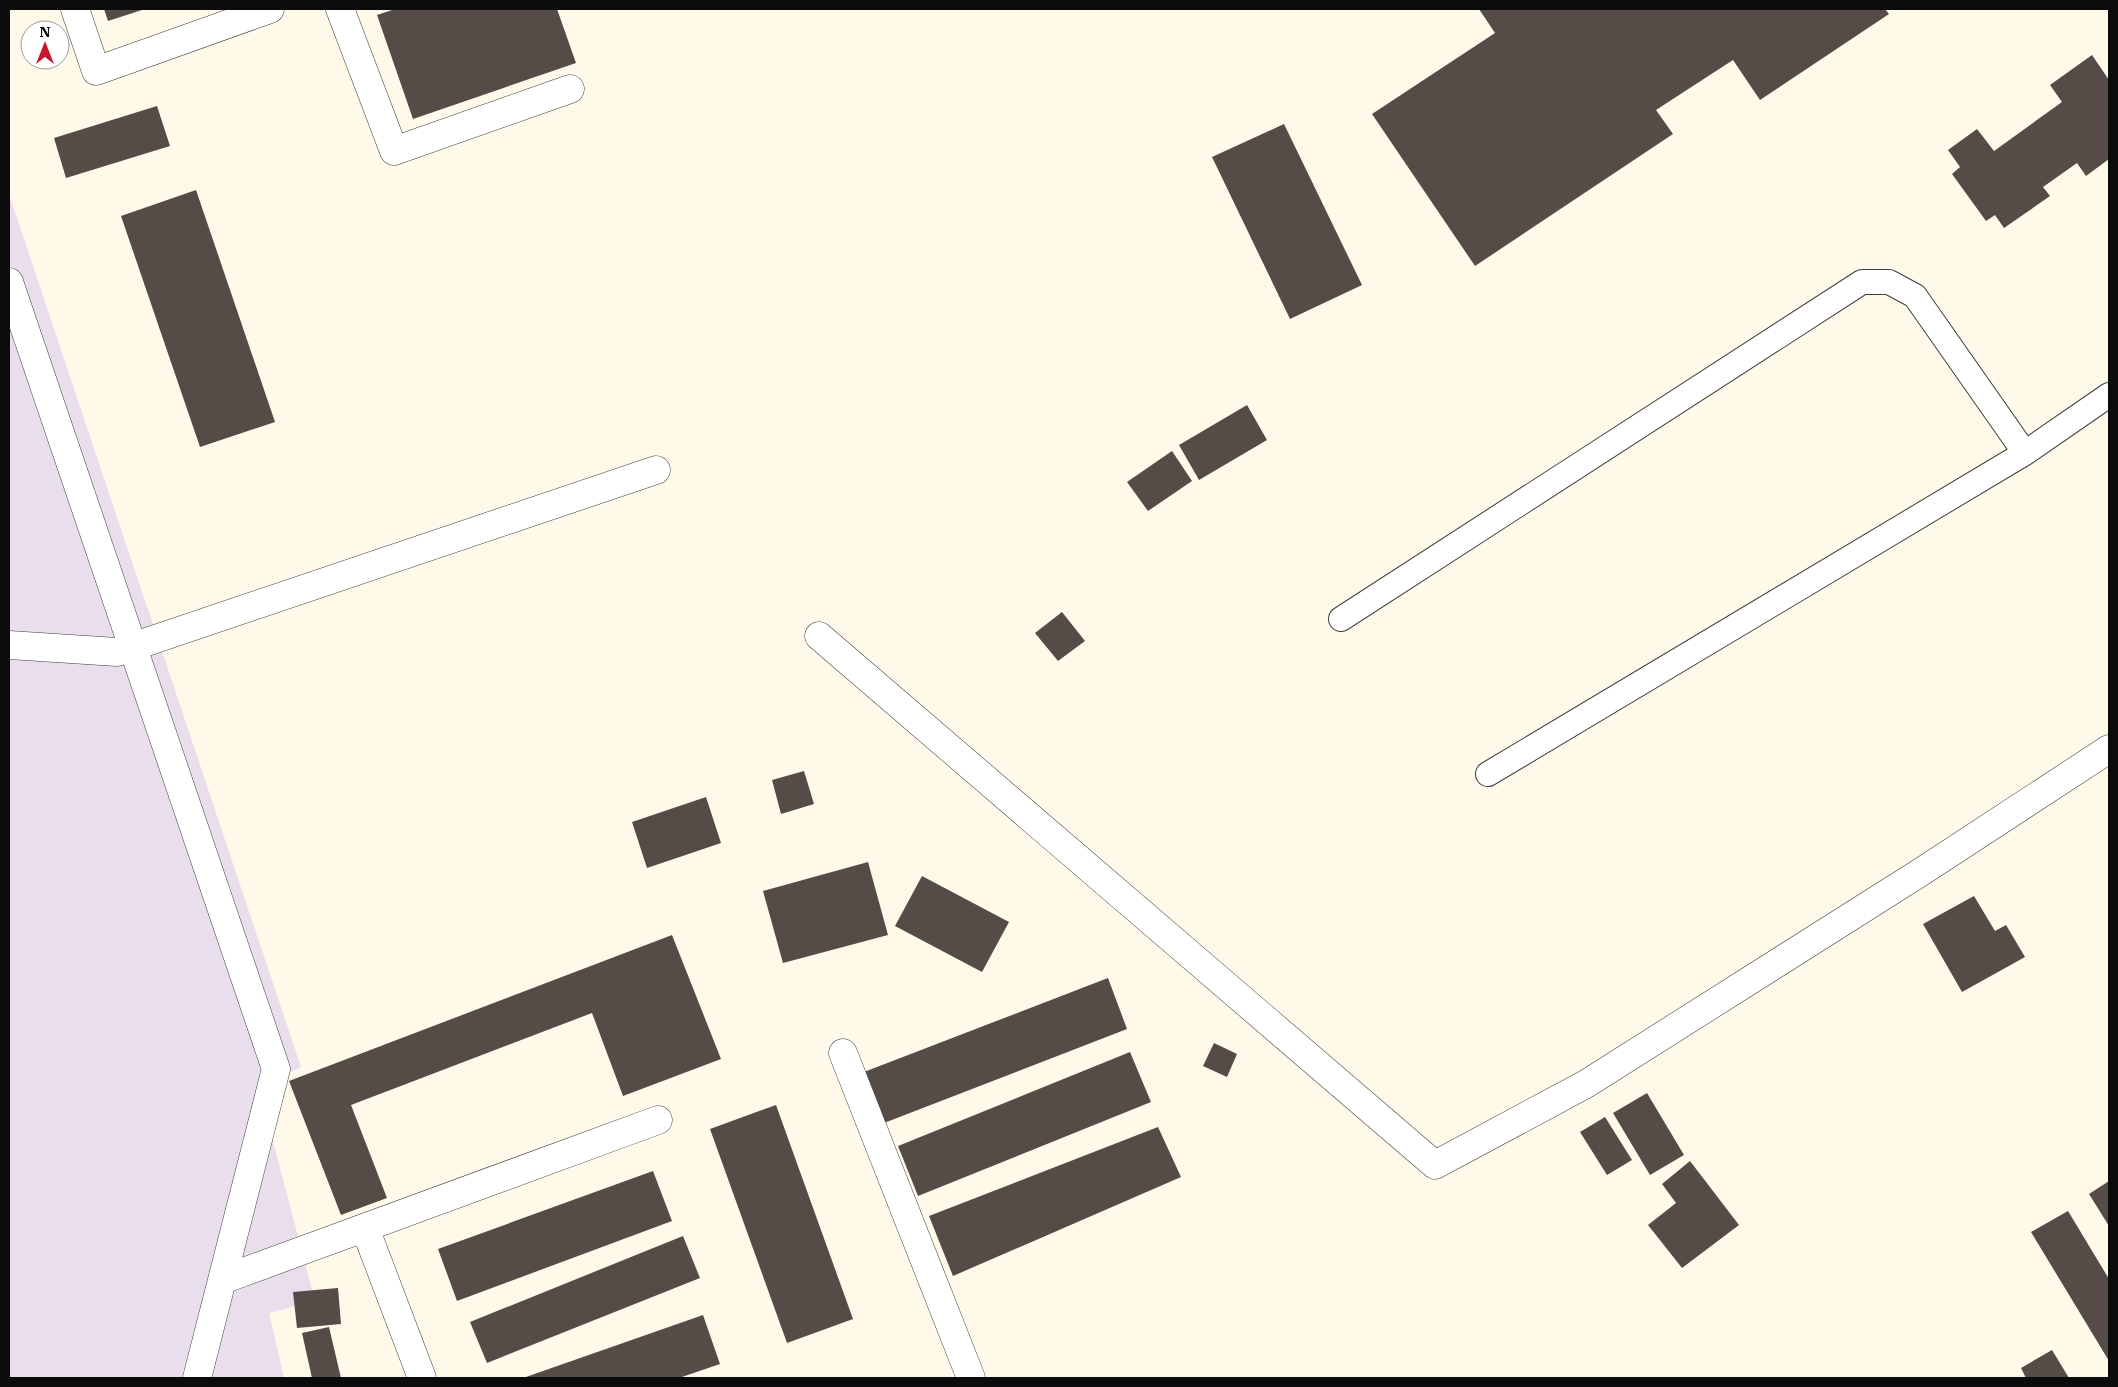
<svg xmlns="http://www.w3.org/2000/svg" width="2118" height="1387" viewBox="0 0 2118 1387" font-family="'IBM Plex Serif',serif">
  <rect width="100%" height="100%" fill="#fff9ea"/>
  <path fill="#e9deec" d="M9,194L301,1067L259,1088L315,1301L269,1313L284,1378H9Z"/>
  <path fill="#554b47" d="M104,9H145L108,21Z
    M395,9H557L576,63L413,119L377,15Z
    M1479,9H1885L1889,14L1760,100L1733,60L1656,110L1673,134L1475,266L1372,114L1495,33Z
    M2092,55L2109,80V159L2086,176L2077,163L2043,187L2050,196L2004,228L1995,215L1986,221L1952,174L1960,167L1948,150L1977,129L1994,151L2062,102L2050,85Z
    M157,106L170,146L66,178L54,138Z
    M1284,124L1362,285L1290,319L1212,157Z
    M196,190L275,422L200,447L121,216Z
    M1247,405L1267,440L1199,480L1179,445Z
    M1172,451L1192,481L1148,511L1127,482Z
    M1062,612L1085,641L1058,661L1035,633Z
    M804,771L814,804L781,814L772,780Z
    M706,797L721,843L647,868L632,822Z
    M868,862L888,935L783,963L763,891Z
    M922,876L1009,922L982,972L895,926Z
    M1974,896L1995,931L2006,925L2025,957L1962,992L1923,924Z
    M672,935L721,1059L623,1096L592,1013L351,1105L387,1198L341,1215L289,1081Z
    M1108,978L1127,1029L884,1123L864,1072Z
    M1214,1043L1237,1054L1227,1077L1203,1066Z
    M1130,1052L1151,1102L918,1196L898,1146Z
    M1647,1093L1684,1155L1650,1175L1613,1113Z
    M776,1105L853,1319L787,1343L710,1129Z
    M1605,1117L1632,1160L1607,1175L1580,1132Z
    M1158,1127L1181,1177L953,1276L929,1216Z
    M1690,1161L1739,1225L1682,1268L1648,1225L1676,1203L1662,1184Z
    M653,1171L672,1221L457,1301L438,1249Z
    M2109,1181V1226L2089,1194Z
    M2068,1211L2109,1279V1361L2031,1232Z
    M683,1236L700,1278L487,1363L470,1322Z
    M338,1288L341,1324L297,1328L293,1292Z
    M703,1315L720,1364L679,1378H523Z
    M329,1327L341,1378H312L302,1333Z
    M2052,1350L2069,1378H2026L2021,1368Z"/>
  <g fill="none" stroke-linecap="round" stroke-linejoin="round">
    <g stroke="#3e3e3e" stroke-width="26">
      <path id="lane" d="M1341,619L1862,282H1889L1915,296L2025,453
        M1488,774L2025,453L2109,395"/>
    </g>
    <g stroke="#3e3e3e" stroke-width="29">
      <path id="street" d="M75,9L96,71L270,9
        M340,9L394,151L570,89
        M9,282L276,1069L197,1378
        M819,636L1435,1165L1586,1084L1921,872L2109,749
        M9,645L117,652L656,470
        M843,1053L971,1378
        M365,1228L422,1378
        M222,1280L658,1120"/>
    </g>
    <use href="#lane" stroke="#fff" stroke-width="24"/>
    <use href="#street" stroke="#fff" stroke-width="28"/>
  </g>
  <rect width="2118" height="1387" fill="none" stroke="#0b0b0b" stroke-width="20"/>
  <g transform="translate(45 45)"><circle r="24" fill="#ffffff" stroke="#9d9d9d"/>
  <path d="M0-4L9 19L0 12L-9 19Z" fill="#c91630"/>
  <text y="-8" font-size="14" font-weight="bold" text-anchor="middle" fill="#0b0b0b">N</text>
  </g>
</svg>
